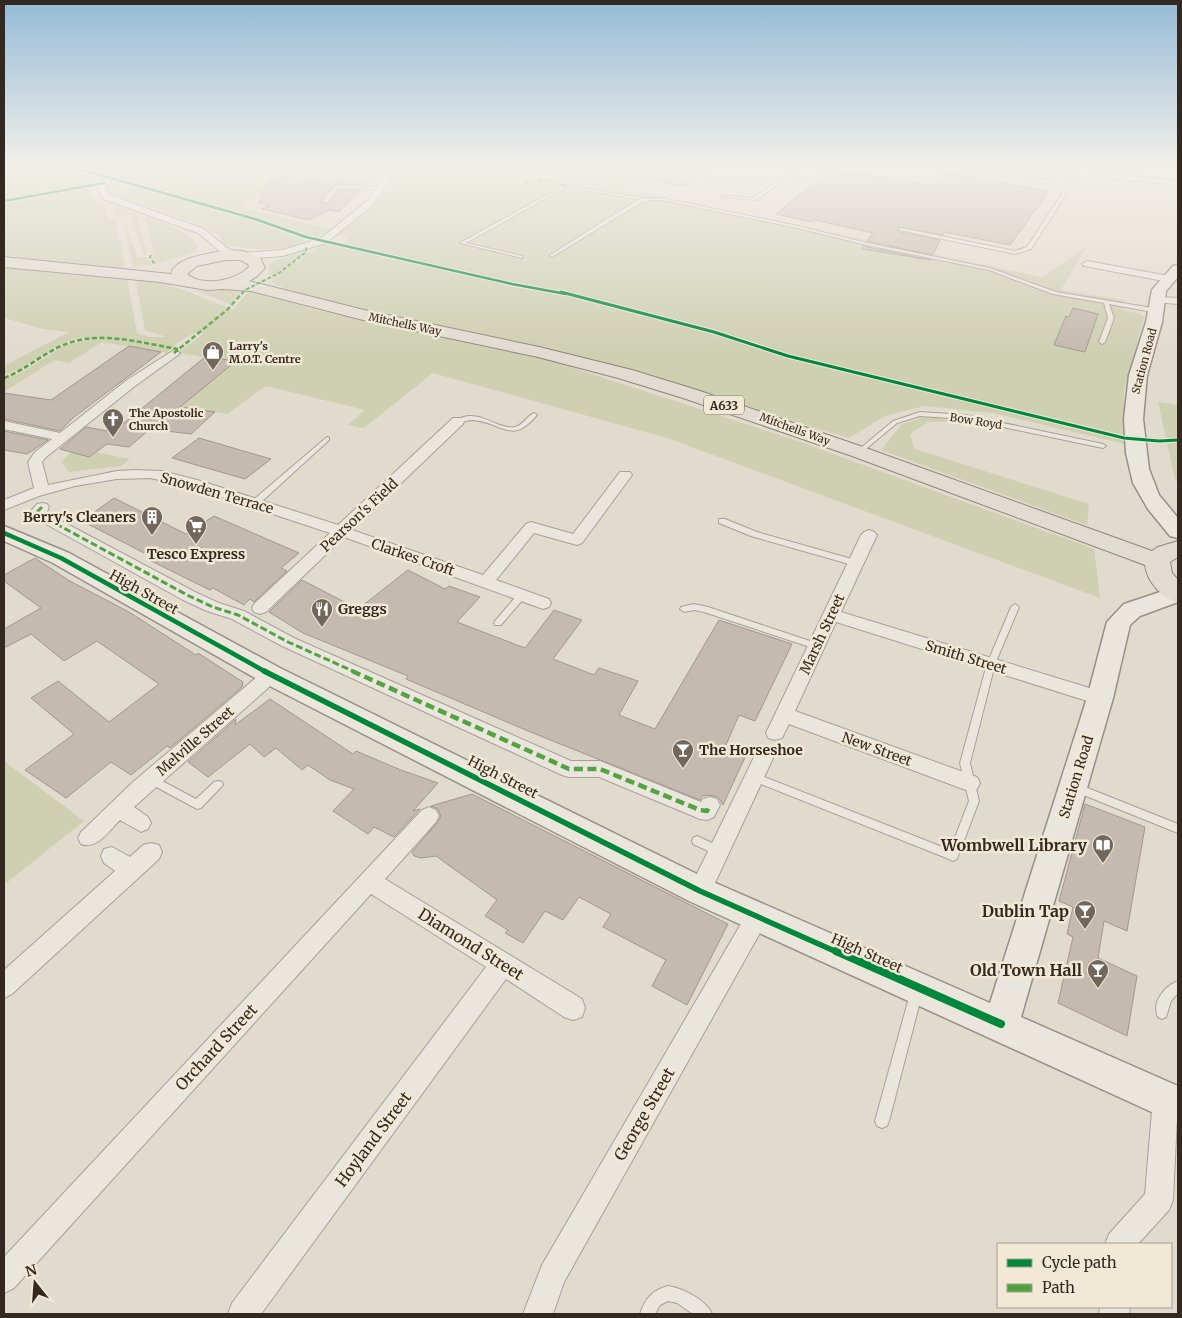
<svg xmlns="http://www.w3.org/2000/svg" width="1182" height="1318" viewBox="0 0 1182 1318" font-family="Merriweather,serif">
  <rect width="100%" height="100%" fill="#e1dbce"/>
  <path fill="#cfcfb2" d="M4,167H112L103,174L91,170L83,174L97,178L88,185L4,200Z
    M127,167H586L640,180L625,189L1042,277L1087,246L1061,290L1124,300L1123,310L1139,313L1144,317L1124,390L1125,444L993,413L924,406L885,416L849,438L579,357L528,344L343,305L290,291L272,282V279C283,272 314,247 323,245C328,244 334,245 339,246L349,238L338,235L375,206L396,176L407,172L401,168L382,174L265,179L263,183H273L284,186L238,206L333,230L316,237L235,211V214L307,241C274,254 258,249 224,245L219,235L197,224L111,194L108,189L111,184H114L149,193L161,190L117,178Z
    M88,188C90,197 95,200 103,203L108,220L116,219L125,268L98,267L4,255V202Z
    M116,206L137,214L147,254L144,255L131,215L115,217L112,208Z
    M145,217C163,224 186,228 198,245L196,252L156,264L152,257L154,256Z
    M123,218L138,258L148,257L152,265L133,267Z
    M305,252L278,273L270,276L268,266L276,260Z
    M4,265L71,275L127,277L137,333L149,337H167L145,330L135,277L182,289L233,310L249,290L313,309L378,324L543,358L792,439L1094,549L1100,598L667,438L433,373L364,428L348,425L365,410L266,386L227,414L175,406L235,361L178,353L204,333C188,332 177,343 167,353L102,342L69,363L54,360L4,392V379L19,374L64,346L91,339C67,330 28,369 4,375V366L69,332L43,329L4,318Z
    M224,289L242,290L230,304L197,291Z
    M1158,402L1178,405V483L1175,479Z
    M925,417L969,421L928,422L910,434L915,449L1089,504L1087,525L881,450L902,424Z
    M76,447L82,455L89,457L95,452L130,459L121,466L69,472L61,462Z
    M4,761L84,821L4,885Z"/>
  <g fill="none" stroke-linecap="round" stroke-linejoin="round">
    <path fill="#b8c6bd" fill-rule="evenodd" d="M407,167H414L399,171L397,170Z
      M382,172L383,174L194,182L192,181L194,180Z"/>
  </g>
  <path fill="#c4baaf" stroke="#a1978d" d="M632,167H714L683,186L631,176Z
    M831,169L932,186L945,173L1049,191L1010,245L944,232L943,235L898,227L899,232L940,240L933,255L867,241L873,233L815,220L812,222L776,214Z
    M294,179L367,181L364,185L336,184L322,199V203L327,204L339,190H359L339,212L329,210L309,220L261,209L270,206L259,203L268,180Z
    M864,246L867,247L931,260L862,249Z
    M1073,308L1098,314L1085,352L1054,345L1066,316L1069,317Z
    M129,346L161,352L74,417L60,431L4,419V393L51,400Z
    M205,357L236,361L180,407L215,412L191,434L150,429L129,447L107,444L89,457L60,449L86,427L113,432Z
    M4,431L48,440L27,454L4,450Z
    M199,438L271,459L245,479L172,458Z
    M114,498L186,534L214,516L299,553L281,568L287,571L254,602L250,599L244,605L213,588L210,590L147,559L150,556L82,521Z
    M35,558L68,580L129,612L196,655L198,653L243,682L242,687L170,748L167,746L131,775L111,762L66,798L25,770L74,734L31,698L58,681L109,722L159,684L97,641L64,661L31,634L4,648V629L41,608L4,581V575Z
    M408,570L445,589L449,586L480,597L457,622L525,648L554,610L582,620L553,659L594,675L599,668L638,681L619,715L655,729L719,620L792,644L755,721L739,715L725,747L746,755L723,805L718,797L709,795L702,796L700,800L528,731L406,679L408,676L303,633L269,612L302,580L358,609Z
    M270,699L353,754L356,751L401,770L438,783L413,811L420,809L394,837L374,827L368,834L333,811L354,789L330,780L308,765L302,770L276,748L264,757L250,744L208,777L188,762L236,719L235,725Z
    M472,794L728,924L687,1005L652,986L666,960L603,927L611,914L579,897L563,920L545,911L523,943L505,933L508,930L485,916L497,900L436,856L421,858L414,856L412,852L437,823L441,817L438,809L431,806Z
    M1085,804L1145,827L1127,931L1104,921L1098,958L1137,976L1127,1036L1058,1003L1073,937L1067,934L1073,907L1059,901Z"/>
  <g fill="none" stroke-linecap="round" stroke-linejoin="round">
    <g stroke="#a6a097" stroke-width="2">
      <path id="lane" d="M797,167H802L756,200L722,197L724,196L753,198Z
        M958,167H970L1020,176L1027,167H1031L1024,176L1056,182L1066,194L1031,249L1015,254L899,230V228H901L1015,251L1027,247L1062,194L1054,184Z
        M565,185L647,199L662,198L793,225L867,243L990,268L1056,292L1158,309L1161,311L1158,313L1109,304L1114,318L1105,342L1102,344L1099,342L1108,318L1104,303L1053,294L989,270L867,245L793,227L662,200H650L640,203L552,257L550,256V255L636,201L642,200L566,187L466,243L522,256V258L460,243Z
        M336,186L382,187L384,188L382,189L338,188L327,202H323V200Z
        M920,412L965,415L1103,444L1106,446L1103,448L965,419L920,416L897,423L861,453L859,454L856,452L893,421Z
        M534,413L537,415C511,446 502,422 473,420C468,420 463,422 458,423L455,421C478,406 495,430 515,427C523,425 527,416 534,413Z
        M327,437L329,438V440L258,505H252V501Z
        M719,519H725L757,532L859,561L860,563L856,566L751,536L719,523Z
        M522,592L526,595L525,597L501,625H495L494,623L495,621L519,593Z
        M694,604L708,607L819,644L820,646L816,649L704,612L694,610L684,612L680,609L681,607Z
        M1015,604L1019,607L995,664L970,763L979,801L957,859L953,861L949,859L751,780L749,777L751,774L754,773L757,774L950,850L969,801L960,763L987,664L1011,607Z
        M151,775L196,799L214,782L218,781L222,782L223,785L201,808L197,809L147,782L146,779L147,776Z
        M1075,783L1178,824V833L1071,790L1070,787L1071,784Z
        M697,836L723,848L724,851L723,854L719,856L693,844L692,841L693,838Z
        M1178,981V993L1171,1001L1166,1017L1162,1019L1158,1017C1151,1002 1165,986 1178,981Z
        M916,988L920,990L922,994L889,1121L887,1126L882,1128L877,1126L875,1121L910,994L912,990Z
        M668,1286C682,1288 707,1300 712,1314H693L677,1303L668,1301L660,1305L655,1314H640C645,1299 652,1290 668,1286Z"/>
    </g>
    <g stroke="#a6a097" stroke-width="2">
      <path id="street" d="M116,167H125L105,187L109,195L204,229L227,248L237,253V257H231L221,252L198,233L103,199L97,187Z
        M1029,167H1049L1178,181V185L1062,174Z
        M394,171L398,173L392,177L373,205L326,243L283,256L243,259L238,256L243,253L282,250L320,239L367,201L386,173Z
        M1087,261L1169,276L1174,279L1169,282L1084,266L1082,264Z
        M1159,297L1178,298V304L1155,302L1154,300Z
        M174,350L180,353L178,355L135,386L45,458L42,462L48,485L117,471L135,470L162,471L201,481L338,525L453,418H463L464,421L463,424L352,530L483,575L526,524L531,522L573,534L620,472H630L632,475L582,543L577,545L534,533L496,580L549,599L551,603L549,607L543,609L344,537L266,612L260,614L254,612L252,608L254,604L330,533L191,487L150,478L117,479L75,486L39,496L4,510V500L34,488L28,462L35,452L52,439L4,429V421L60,433L127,380Z
        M42,503L47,504L49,507L46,514L54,517L195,592L219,603L244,611L294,638L571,761H600L701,802L703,799L710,797L717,799L720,805L714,817L707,820L700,819L599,777H569L562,775L282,646L232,619L207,611L183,600L44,523L35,520L30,512L37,504Z
        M869,530L874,532L877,535L841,612L1106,693L1109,698L1106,703L1100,705L836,622L795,711L977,777L980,783L977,789L970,791L963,789L789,724L782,738L775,740L768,738L766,733L861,535L864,532Z
        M271,668L277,670L280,675L277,680L134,807L148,817L151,823L148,829L141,832L120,820C109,831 97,850 81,844L78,838L81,832L133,782L265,670Z
        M764,748L771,751L774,756L708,898L700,901L692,898L689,891L692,884L757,751Z
        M429,807L436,810L439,816L436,822L385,879L582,999L585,1008L582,1017L573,1020L564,1017L506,979L261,1314H228L232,1303L486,967L371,894L14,1288L4,1293V1257L422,810Z
        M151,843L159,845L162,852L159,859L12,994L4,998V970L115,871L104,863L101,856L104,849L112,847L130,857L143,845Z
        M757,907L765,910L768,917L765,924L564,1282L553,1314H523L542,1265L749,910Z
        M1166,1086L1175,1090L1178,1097L1173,1200L1169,1210L1138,1244H1105L1109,1234L1145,1194L1153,1099L1157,1090Z
        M1100,1307H1130L1129,1314H1099Z"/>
    </g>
    <g stroke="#969086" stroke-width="3">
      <path id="secondary" d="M1178,265V277L1166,291L1162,322L1147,375L1143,419L1149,469L1159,495L1178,518V538L1170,536L1148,509L1133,483L1126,453L1124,419L1129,375L1146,322L1152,290L1173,266Z
        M4,526L69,553L280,668L711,881L990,1003L1087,698L1107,622L1124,604L1178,586V602L1140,616L1130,625L1113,698L1021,1017L1178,1086V1124L689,901L262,682L53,563L4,541Z"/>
    </g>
    <g stroke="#8c867d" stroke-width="2">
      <path id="primary" d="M225,250L243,251L260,258L265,268L256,277L249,281L364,310L539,347L632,370L697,390L866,448L1152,551L1158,547L1178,541V557L1170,562L1172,573L1178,580V602C1163,599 1147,582 1145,565L852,456L683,398L618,378L538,357L363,320L251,291L223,289L207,290L160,282L4,267V257L171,274C174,257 210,254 225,250ZM225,260H240L248,264L249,267C235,281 203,287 187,274L197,266Z"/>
    </g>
    <use href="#lane" fill="#eae6de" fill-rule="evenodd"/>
    <use href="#street" fill="#eae6de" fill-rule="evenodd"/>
    <use href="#secondary" fill="#eae6de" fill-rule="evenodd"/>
    <use href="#primary" fill="#e1dcd1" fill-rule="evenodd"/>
    <path stroke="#53a341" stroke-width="2" stroke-dasharray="4 2" stroke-linecap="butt" d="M394,167V173
      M526,183L546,180L565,186
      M151,255L150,257L155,265
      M242,294L245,290L279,273L306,252V247"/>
    <path stroke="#53a341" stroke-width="2.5" stroke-dasharray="5 2.5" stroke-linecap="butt" d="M174,353L228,309L243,292
      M4,378C25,370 41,355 61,346C98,329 140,343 178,349"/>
    <path stroke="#53a341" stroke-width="3" stroke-dasharray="7 3" stroke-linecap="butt" d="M42,507L37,512L40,517L49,520L189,596L213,607L238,615L288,642L355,672"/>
    <path stroke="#53a341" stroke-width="4.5" stroke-dasharray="9 4.5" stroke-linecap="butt" d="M352,671L569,769H600L700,810L707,811L710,805"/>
    <g stroke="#f1e8d5" stroke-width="4.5">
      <path id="cycleway-far4" d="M72,167L255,219L306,237L512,284L566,294
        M4,201L104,183"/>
    </g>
    <g stroke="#f1e8d5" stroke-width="5">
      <path id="cycleway-far3" d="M561,292L714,332L788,356L1124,438L1159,441L1178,440"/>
    </g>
    <g stroke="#f1e8d5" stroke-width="7">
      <path id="cycleway-far2" d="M4,533L61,558L266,672"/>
    </g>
    <g stroke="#f1e8d5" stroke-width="9">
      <path id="cycleway-far1" d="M264,671L700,891L839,953"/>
    </g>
    <g stroke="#f1e8d5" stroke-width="11">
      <path id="cycleway" d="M836,951L1001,1024"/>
    </g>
    <use href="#cycleway-far4" stroke="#00873e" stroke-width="2.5"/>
    <use href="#cycleway-far3" stroke="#00873e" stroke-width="3"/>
    <use href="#cycleway-far2" stroke="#00873e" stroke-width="4.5"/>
    <use href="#cycleway-far1" stroke="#00873e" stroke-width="5.5"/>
    <use href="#cycleway" stroke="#00873e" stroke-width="8"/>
  </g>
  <linearGradient id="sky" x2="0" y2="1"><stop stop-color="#95bbd7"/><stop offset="0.47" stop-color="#f2efe9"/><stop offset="1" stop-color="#f2efe9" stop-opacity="0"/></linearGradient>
  <rect width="1182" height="352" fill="url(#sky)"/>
  <defs>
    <g id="shop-pin" transform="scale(1.125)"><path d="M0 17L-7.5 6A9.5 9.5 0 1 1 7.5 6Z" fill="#71675d" stroke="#f1e8d5"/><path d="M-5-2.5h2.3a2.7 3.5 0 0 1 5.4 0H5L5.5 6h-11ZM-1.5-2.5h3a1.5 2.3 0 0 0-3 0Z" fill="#fff"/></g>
    <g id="church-pin" transform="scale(1.125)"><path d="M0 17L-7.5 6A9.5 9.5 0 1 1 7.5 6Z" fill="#71675d" stroke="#f1e8d5"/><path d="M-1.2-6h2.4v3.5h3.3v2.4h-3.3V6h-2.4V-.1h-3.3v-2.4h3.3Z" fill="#fff"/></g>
    <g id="building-pin" transform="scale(1.125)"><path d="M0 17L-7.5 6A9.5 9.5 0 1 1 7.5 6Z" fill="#71675d" stroke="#f1e8d5"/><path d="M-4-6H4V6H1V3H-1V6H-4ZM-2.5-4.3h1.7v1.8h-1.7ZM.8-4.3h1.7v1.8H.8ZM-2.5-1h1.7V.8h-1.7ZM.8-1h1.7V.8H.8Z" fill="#fff"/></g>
    <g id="supermarket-pin" transform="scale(1.125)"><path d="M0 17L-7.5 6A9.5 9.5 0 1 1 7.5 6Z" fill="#71675d" stroke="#f1e8d5"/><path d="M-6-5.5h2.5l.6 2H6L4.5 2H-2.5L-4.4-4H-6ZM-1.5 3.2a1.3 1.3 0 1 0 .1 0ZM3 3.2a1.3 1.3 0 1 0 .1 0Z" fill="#fff"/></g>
    <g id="restaurant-pin" transform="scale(1.125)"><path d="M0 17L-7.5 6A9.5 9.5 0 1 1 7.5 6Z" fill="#71675d" stroke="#f1e8d5"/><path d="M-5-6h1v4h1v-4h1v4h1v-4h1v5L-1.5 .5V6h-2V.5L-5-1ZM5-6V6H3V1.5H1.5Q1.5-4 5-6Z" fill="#fff"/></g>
    <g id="bar-pin" transform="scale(1.125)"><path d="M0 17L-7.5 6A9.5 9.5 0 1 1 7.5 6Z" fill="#71675d" stroke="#f1e8d5"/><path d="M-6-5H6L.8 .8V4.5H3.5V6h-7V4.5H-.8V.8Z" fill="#fff"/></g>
    <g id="library-pin" transform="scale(1.125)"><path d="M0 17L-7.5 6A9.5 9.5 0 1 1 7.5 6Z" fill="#71675d" stroke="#f1e8d5"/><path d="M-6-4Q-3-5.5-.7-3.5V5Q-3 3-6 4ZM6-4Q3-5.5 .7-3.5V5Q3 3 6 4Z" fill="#fff"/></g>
  </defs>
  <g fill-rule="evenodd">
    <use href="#shop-pin" x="213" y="352"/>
    <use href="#church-pin" x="113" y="419"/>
    <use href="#building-pin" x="152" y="517"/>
    <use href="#supermarket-pin" x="196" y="526"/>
    <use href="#restaurant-pin" x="322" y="609"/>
    <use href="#bar-pin" x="683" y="750"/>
    <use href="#library-pin" x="1103" y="845"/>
    <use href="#bar-pin" x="1085" y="911"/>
    <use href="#bar-pin" x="1098" y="970"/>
  </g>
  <g text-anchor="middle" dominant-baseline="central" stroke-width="5" stroke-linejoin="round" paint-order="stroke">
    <g font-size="11" fill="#342920" stroke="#f1e8d5">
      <text transform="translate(405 324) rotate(12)">Mitchells Way</text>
      <text transform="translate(1144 361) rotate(-75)">Station Road</text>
      <text transform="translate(976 421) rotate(9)">Bow Royd</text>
      <text transform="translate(795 429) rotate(20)">Mitchells Way</text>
    </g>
    <g font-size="11" font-weight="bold" fill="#342920" stroke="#f1e8d5" text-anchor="start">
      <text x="229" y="346">Larry's<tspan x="229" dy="13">M.O.T. Centre</tspan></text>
      <text x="129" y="413">The Apostolic<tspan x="129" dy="13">Church</tspan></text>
    </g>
    <rect fill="#f1e8d5" stroke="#6d6256" stroke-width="1" x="704" y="395.5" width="40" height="19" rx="4"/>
    <g font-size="12" font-weight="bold" fill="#342920">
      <text x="724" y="405">A633</text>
    </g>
    <g font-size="14" fill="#342920" stroke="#f1e8d5">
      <text transform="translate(217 493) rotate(16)">Snowden Terrace</text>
      <text transform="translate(359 515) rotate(-43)">Pearson's Field</text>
      <text transform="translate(413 557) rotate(19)">Clarkes Croft</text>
      <text transform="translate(144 592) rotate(29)">High Street</text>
      <text transform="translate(822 634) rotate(-65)">Marsh Street</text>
      <text transform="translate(966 657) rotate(17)">Smith Street</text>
      <text transform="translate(195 741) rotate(-41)">Melville Street</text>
      <text transform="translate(877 749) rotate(20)">New Street</text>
      <text transform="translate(503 777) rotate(27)">High Street</text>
      <text transform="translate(1076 777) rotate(-73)">Station Road</text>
      <text transform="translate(867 953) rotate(24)">High Street</text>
    </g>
    <g font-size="14" font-weight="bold" fill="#342920" stroke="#f1e8d5" text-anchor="start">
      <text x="136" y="517" text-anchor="end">Berry's Cleaners</text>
      <text x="196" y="554" text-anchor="middle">Tesco Express</text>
      <text x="338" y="609">Greggs</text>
      <text x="699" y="750">The Horseshoe</text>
    </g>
    <g font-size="16" font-weight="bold" fill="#342920" stroke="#f1e8d5" text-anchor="end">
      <text x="1087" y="845">Wombwell Library</text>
      <text x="1069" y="911">Dublin Tap</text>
      <text x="1082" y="970">Old Town Hall</text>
    </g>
    <g font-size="16" fill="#342920" stroke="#f1e8d5">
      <text transform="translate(471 944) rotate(32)">Diamond Street</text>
      <text transform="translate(216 1047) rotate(-47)">Orchard Street</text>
      <text transform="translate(644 1114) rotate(-60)">George Street</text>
      <text transform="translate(373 1139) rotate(-53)">Hoyland Street</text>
    </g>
  </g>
  <rect width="1182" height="1318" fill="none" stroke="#342920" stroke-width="10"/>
  <rect x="997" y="1243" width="175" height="65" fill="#f1e8d5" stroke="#a59c8d"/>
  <rect x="1007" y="1259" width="25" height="8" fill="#00873e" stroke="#a59c8d"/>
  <text x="1042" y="1268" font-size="15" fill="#342920">Cycle path</text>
  <rect x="1007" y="1284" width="25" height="8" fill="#53a341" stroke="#a59c8d"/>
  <text x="1042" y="1293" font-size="15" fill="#342920">Path</text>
  <g transform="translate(35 1283) rotate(343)" stroke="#f1e8d5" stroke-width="4" paint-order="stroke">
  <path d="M0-4L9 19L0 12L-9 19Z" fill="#342920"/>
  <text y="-8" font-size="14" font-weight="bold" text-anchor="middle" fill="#342920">N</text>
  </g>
</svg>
